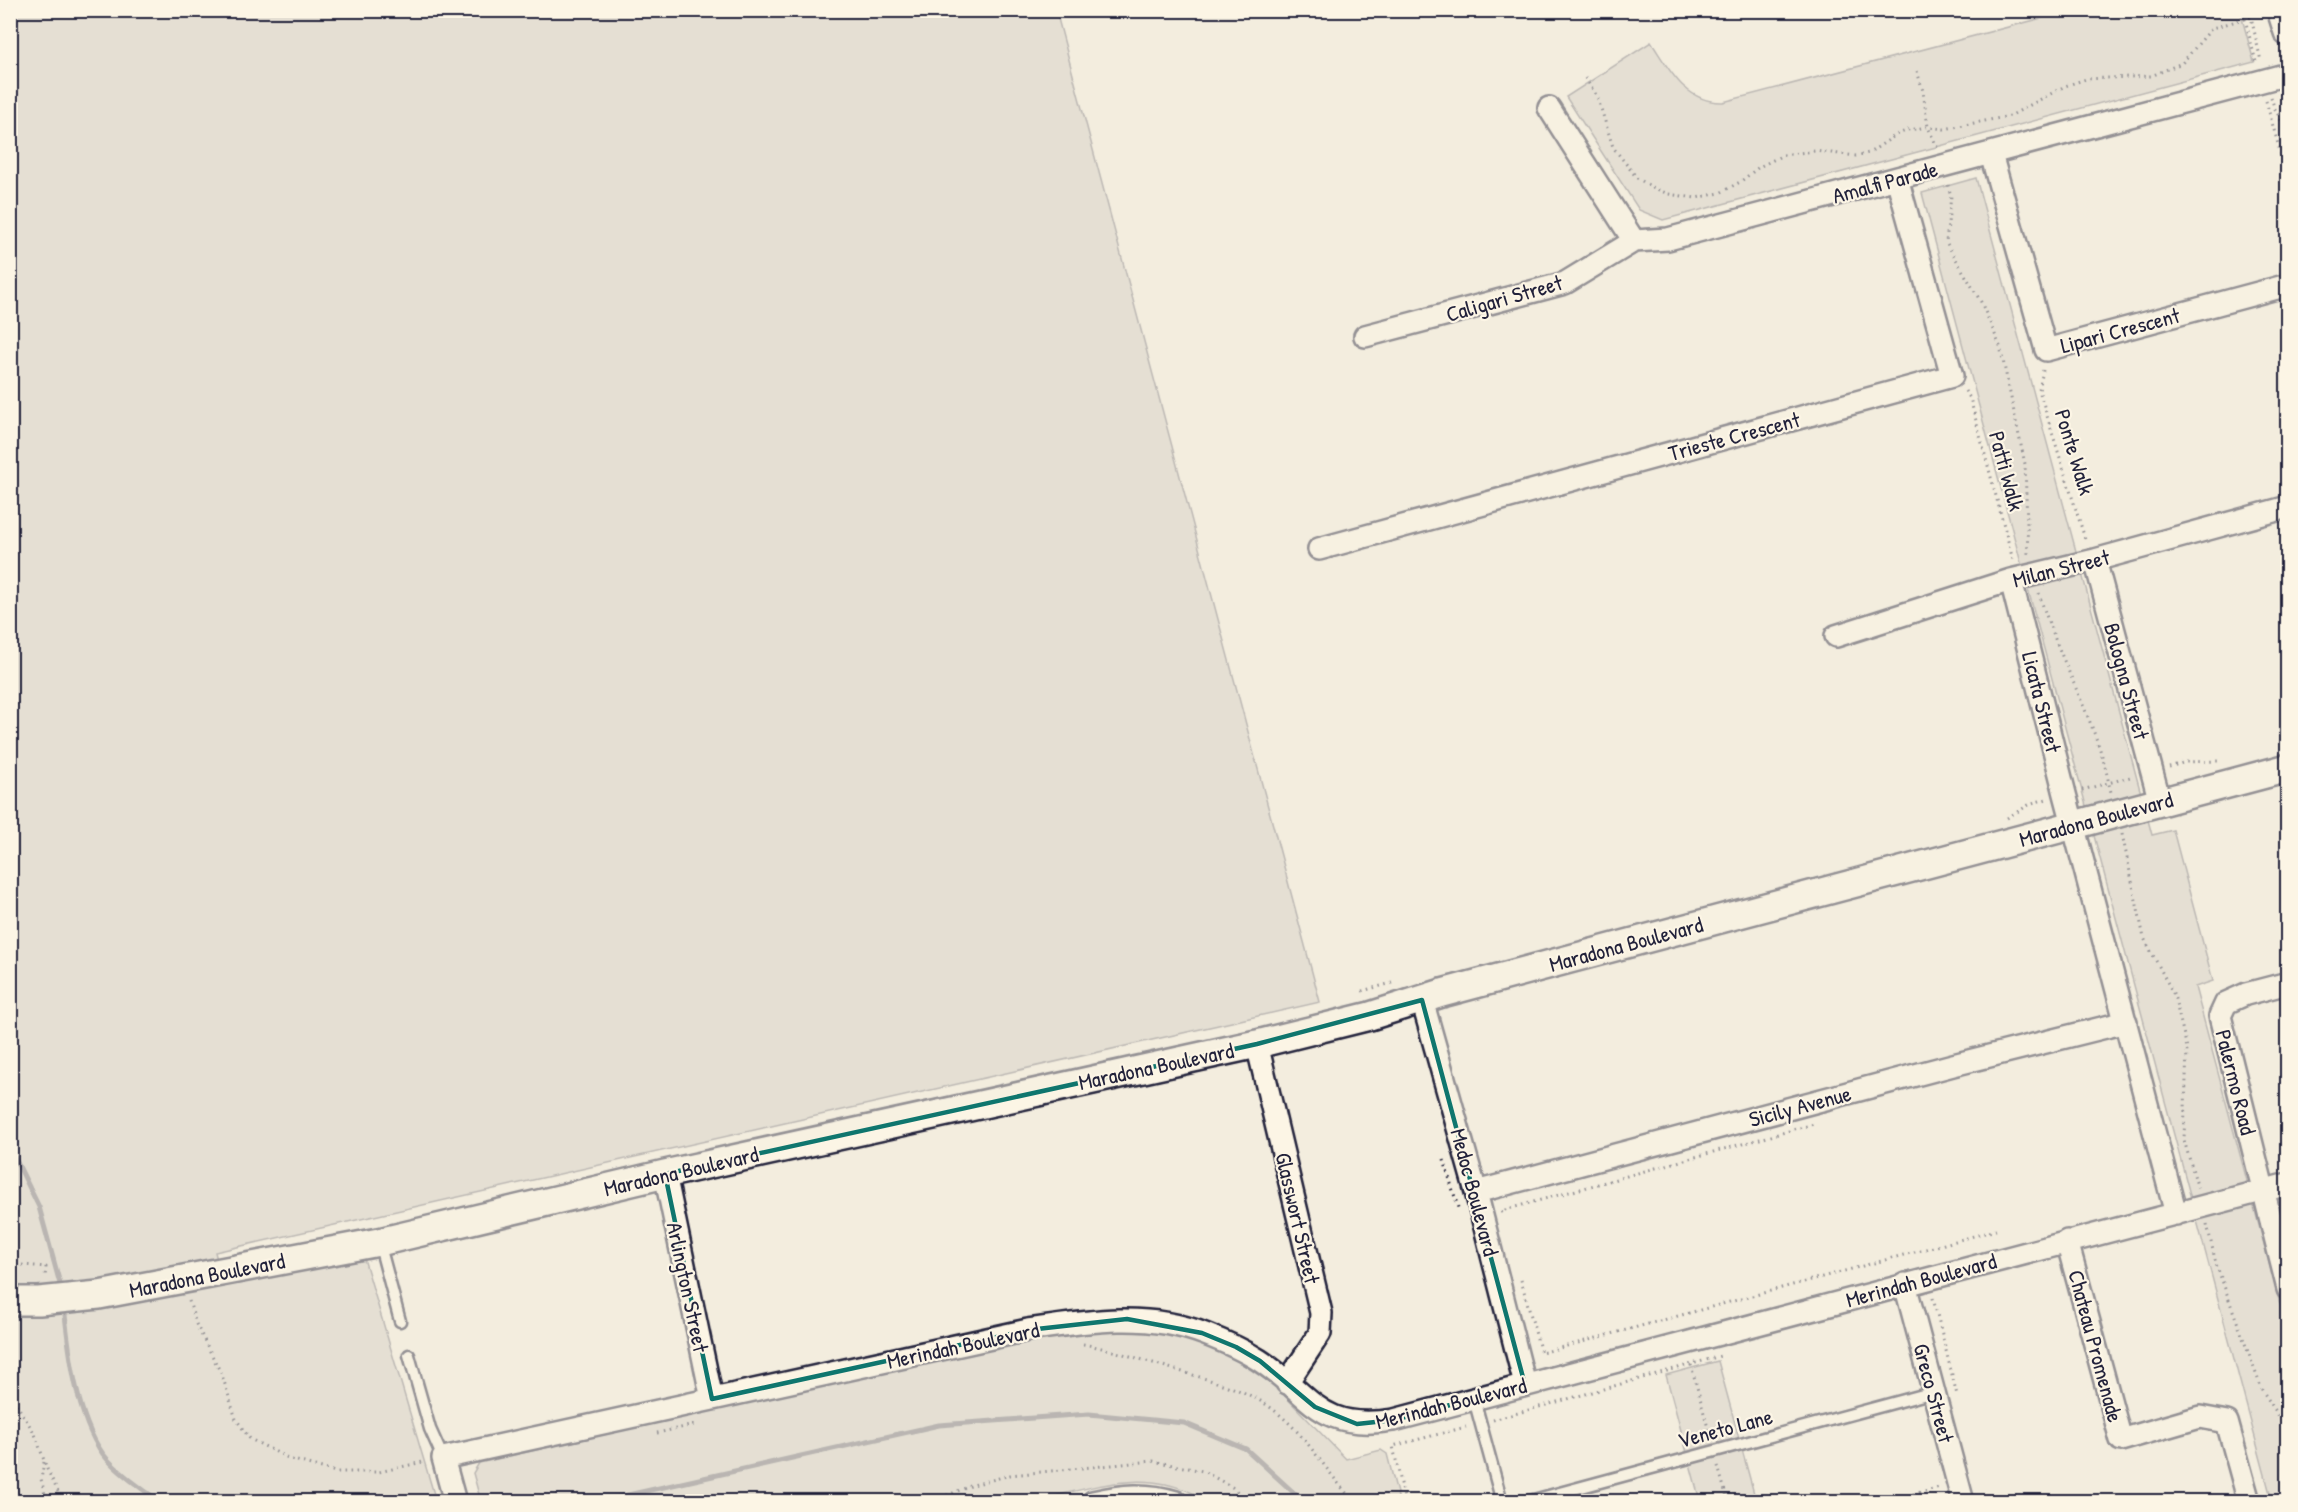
<svg xmlns="http://www.w3.org/2000/svg" width="2298" height="1512" viewBox="0 0 2298 1512" font-family="'Patrick Hand',sans-serif">
  <rect width="100%" height="100%" fill="#f3edde"/>
  <filter id="ink" filterUnits="userSpaceOnUse"><feTurbulence type="fractalNoise" baseFrequency=".0167" numOctaves="2"/><feDisplacementMap in="SourceGraphic" scale="12" xChannelSelector="R" yChannelSelector="G"/><feConvolveMatrix kernelMatrix="1 2 1 2 8 2 1 2 1" color-interpolation-filters="sRGB"/></filter>
  <g filter="url(#ink)">
    <path fill="#d4cfc6" stroke="#7b7880" stroke-width="1.5" d="M10,11H1056L1320,1002L215,1252L220,1272L360,1245L436,1501H21L10,1468Z
      M2069,11H2240L2254,62L1663,220L1639,210L1566,97L1651,42C1669,69 1685,103 1723,102Z
      M1976,178L2152,835L2173,830L2213,981L2195,987L2287,1330V1501H2272L1922,193Z
      M1070,1329L1160,1331L1209,1346L1230,1356L1275,1386L1346,1459L1381,1450L1387,1454L1399,1501H1207C1148,1464 1093,1488 1030,1502H481L473,1473L479,1463Z
      M1718,1361L1756,1501H1700L1666,1375Z"/>
    <g fill="none" stroke-linecap="round" stroke-linejoin="round">
      <path stroke="#75727b" stroke-width="5" d="M10,1148L39,1207L62,1291
        M64,1306C69,1352 76,1416 103,1454C115,1470 144,1491 161,1502
        M597,1502L939,1425L1089,1414L1184,1423L1246,1449L1304,1502"/>
      <g stroke="#22223b" stroke-width="15">
        <path id="service" d="M379,1242L400,1321
          M409,1355L430,1429L443,1458
          M1474,1399L1502,1502
          M1526,1502L1934,1392"/>
      </g>
      <g stroke="#22223b" stroke-width="26">
        <path id="minor" d="M1549,108L1634,241L1668,239L2288,74
          M1991,154L2046,350L2288,285
          M1365,336L1565,283L1634,241
          M1319,549L1952,376L1897,178
          M2095,560L2160,802
          M2011,580L2065,794L2176,1214
          M1836,636L2011,580L2095,560L2288,507
          M2288,983L2246,994L2226,1003L2220,1016L2288,1289
          M1422,1000L1476,1192L1525,1385
          M1257,1044L1321,1313L1320,1333L1287,1383
          M665,1174L712,1399
          M1476,1192L1953,1065L2126,1022
          M2067,1241L2121,1440L2200,1417L2227,1422L2249,1502
          M1905,1284L1963,1502
          M455,1502L443,1458L1028,1330C1087,1321 1148,1311 1205,1334C1223,1341 1242,1349 1259,1360C1313,1395 1317,1432 1394,1420L2288,1184
          M1093,1502C1122,1495 1147,1493 1176,1502"/>
      </g>
      <g stroke="#22223b" stroke-width="32">
        <path id="tertiary" d="M2281,10L2288,32
          M10,1301H39L99,1295L379,1242L665,1174L1257,1044L1370,1016L1442,993L2288,768"/>
      </g>
      <path stroke="#22223b" stroke-width="3" stroke-dasharray="1.5 4.5" stroke-linecap="butt" d="M2245,19L2256,62
        M1917,71L1923,91L1928,127L1937,147
        M1585,78L1597,96L1613,147L1637,178L1650,186L1668,194L1696,198L1720,193L1740,182L1759,167L1783,155L1815,151L1856,156L1869,153L1896,135L1908,130L1928,127L1944,129L2010,116L2065,86L2086,79L2151,76L2182,63L2212,28L2251,17L2261,61
        M2271,97L2274,107L2288,133
        M2266,101L2288,180
        M1948,185L1951,196L1946,242L1981,302L2000,346L2025,464L2028,555
        M2043,370L2039,390L2086,542
        M1965,391L1970,398L2013,560
        M2039,593C2055,649 2085,701 2102,756C2106,768 2108,781 2111,792
        M2169,767L2186,762L2219,761
        M2082,790L2134,776
        M2007,818L2032,803L2047,799
        M2122,834L2144,938L2174,995L2187,1048L2184,1140L2198,1189
        M1362,991L1392,983
        M1444,1160L1459,1211
        M1502,1213L1501,1211L1814,1124
        M2207,1224L2216,1264L2262,1390L2288,1430
        M10,1264L46,1267L45,1277
        M1521,1280L1541,1353L1996,1230
        M1933,1298L1957,1395
        M189,1301L196,1324L222,1375L236,1419L250,1439L290,1459L336,1472H379L423,1462
        M1083,1344C1110,1349 1136,1358 1163,1366C1203,1379 1248,1387 1280,1415C1309,1439 1328,1475 1355,1502
        M1691,1365L1711,1439
        M10,1394L35,1434L47,1469L63,1502
        M1493,1420L1724,1355
        M657,1433L694,1425
        M44,1462L41,1479L47,1502
        M1718,1466L1728,1502
        M930,1502L973,1485L1010,1475L1153,1461L1203,1471L1232,1487L1249,1502
        M1405,1502L1393,1446L1466,1427
        M1884,1502L1940,1487"/>
      <use href="#service" stroke="#fcf5e5" stroke-width="10"/>
      <use href="#minor" stroke="#fcf5e5" stroke-width="21"/>
      <use href="#tertiary" stroke="#fcf5e5" stroke-width="27"/>
    </g>
  </g>
  <path d="M0 0H2298V1512H0ZM1422,1000L1525,1385L1394,1420L1357,1424L1315,1407L1260,1361L1236,1347L1202,1333L1127,1319L1028,1330L712,1399L665,1174L1257,1044Z" fill="#f3edde" fill-opacity=".55" fill-rule="evenodd"/>
  <path fill="none" stroke="#0f766e" stroke-width="4.5" stroke-linejoin="round" d="M1422,1000L1525,1385L1394,1420L1357,1424L1315,1407L1260,1361L1236,1347L1202,1333L1127,1319L1028,1330L712,1399L665,1174L1257,1044Z"/>
  <g text-anchor="middle" dominant-baseline="central" stroke-width="4.5" stroke-linejoin="round" paint-order="stroke">
    <g font-size="22" fill="#22223b" stroke="#fcf5e5">
      <text transform="translate(1885 182) rotate(-15)">Amalfi Parade</text>
      <text transform="translate(1504 298) rotate(-16)">Caligari Street</text>
      <text transform="translate(2120 330) rotate(-15)">Lipari Crescent</text>
      <text transform="translate(1734 436) rotate(-15)">Trieste Crescent</text>
      <text transform="translate(2075 452) rotate(73)">Ponte Walk</text>
      <text transform="translate(2007 471) rotate(75)">Patti Walk</text>
      <text transform="translate(2061 568) rotate(-14)">Milan Street</text>
      <text transform="translate(2127 681) rotate(75)">Bologna Street</text>
      <text transform="translate(2042 702) rotate(76)">Licata Street</text>
      <text transform="translate(2096 819) rotate(-15)">Maradona Boulevard</text>
      <text transform="translate(1626 944) rotate(-15)">Maradona Boulevard</text>
      <text transform="translate(1156 1066) rotate(-12)">Maradona Boulevard</text>
      <text transform="translate(2236 1082) rotate(76)">Palermo Road</text>
      <text transform="translate(1800 1106) rotate(-15)">Sicily Avenue</text>
      <text transform="translate(681 1171) rotate(-13)">Maradona Boulevard</text>
      <text transform="translate(1475 1192) rotate(75)">Medoc Boulevard</text>
      <text transform="translate(1298 1218) rotate(77)">Glasswort Street</text>
      <text transform="translate(207 1275) rotate(-11)">Maradona Boulevard</text>
      <text transform="translate(1921 1280) rotate(-15)">Merindah Boulevard</text>
      <text transform="translate(688 1287) rotate(78)">Arlington Street</text>
      <text transform="translate(963 1345) rotate(-12)">Merindah Boulevard</text>
      <text transform="translate(2096 1346) rotate(75)">Chateau Promenade</text>
      <text transform="translate(1934 1393) rotate(75)">Greco Street</text>
      <text transform="translate(1451 1403) rotate(-14)">Merindah Boulevard</text>
      <text transform="translate(1725 1428) rotate(-15)">Veneto Lane</text>
    </g>
  </g>
  <rect width="2298" height="1512" fill="none" stroke="#fcf5e5" stroke-width="36"/>
  <rect x="18" y="18" width="2262" height="1476" fill="none" stroke="#22223b" stroke-width="2" filter="url(#ink)"/>
</svg>
